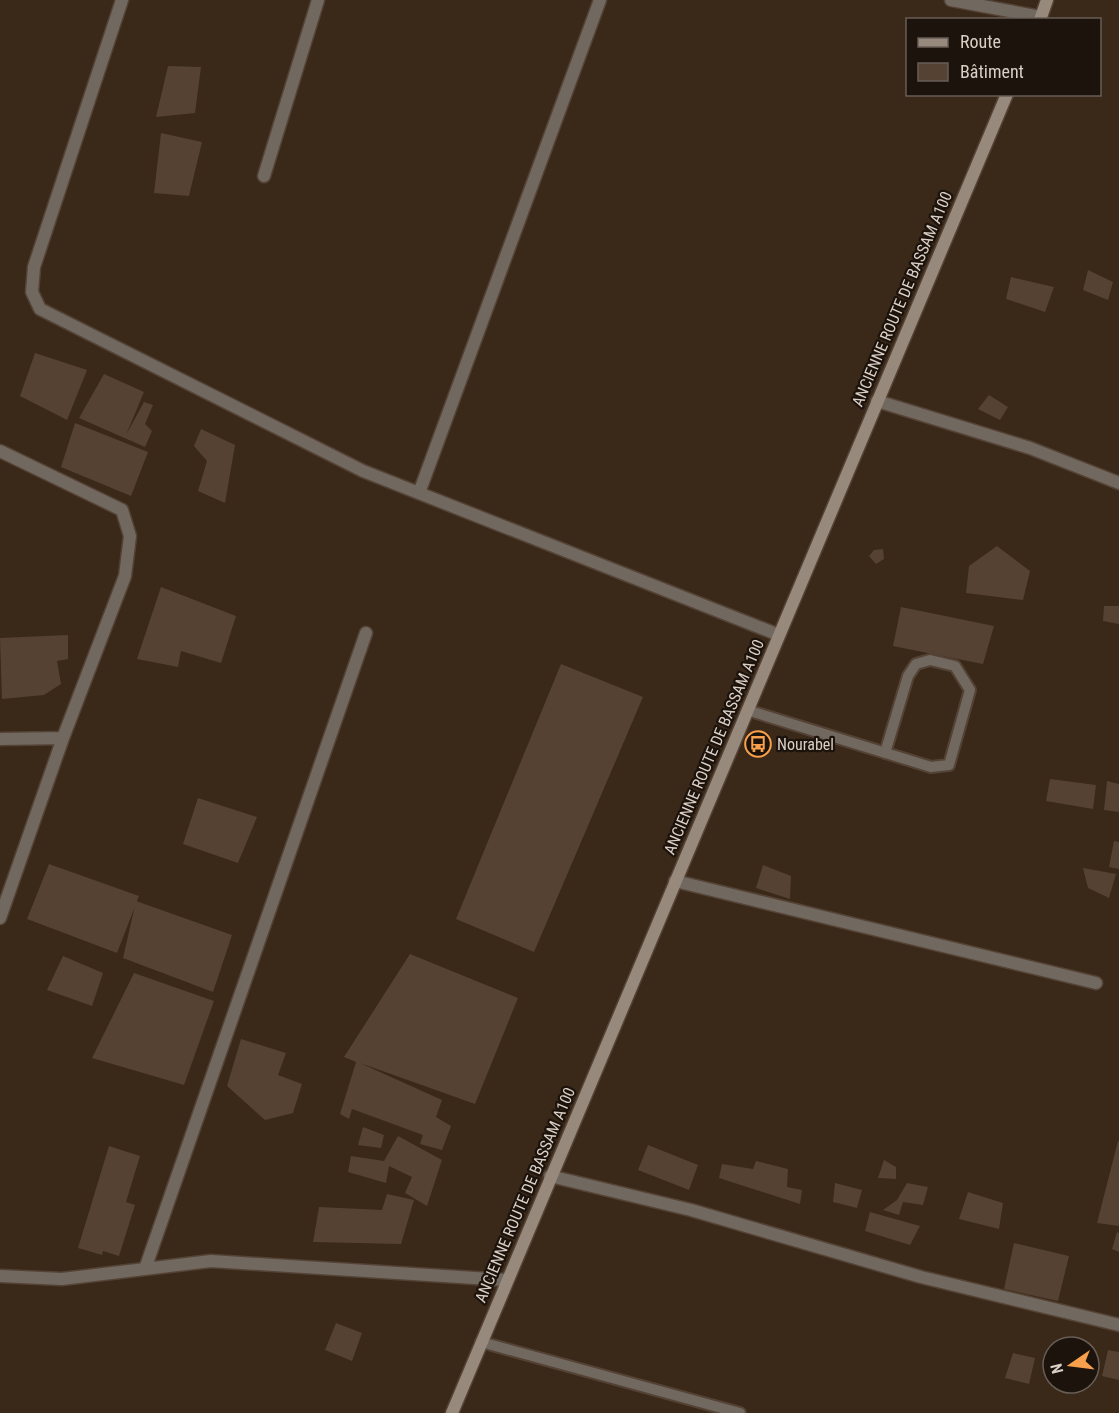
<svg xmlns="http://www.w3.org/2000/svg" width="1119" height="1413" viewBox="0 0 1119 1413" font-family="'Roboto Condensed',sans-serif">
  <rect width="100%" height="100%" fill="#3a2819"/>
  <path fill="#554232" d="M168,66L201,67L195,113L156,117Z
    M161,133L202,142L189,196L154,193Z
    M1088,270L1113,282L1108,300L1083,290Z
    M1011,277L1054,287L1045,312L1006,299Z
    M35,353L87,370L67,420L20,396Z
    M104,374L144,392L126,435L144,402L153,405L145,424L152,431L145,447L79,418Z
    M989,395L1008,407L1000,420L978,409Z
    M75,423L148,452L131,496L61,467Z
    M201,429L235,445L225,503L198,491L207,461L194,446Z
    M997,546L1030,571L1023,600L966,593L969,566Z
    M883,549L884,559L876,564L869,556L874,550Z
    M161,587L236,616L221,663L181,651L178,667L137,659Z
    M1104,606H1119V624L1103,621Z
    M901,607L994,626L983,664L893,646Z
    M68,635V659L57,661L61,684L44,695L2,699L0,638Z
    M561,664L643,697L534,952L456,919Z
    M1050,779L1096,785L1093,809L1046,801Z
    M1107,781L1119,784V812L1104,810Z
    M198,798L257,817L238,863L183,844Z
    M1114,841L1119,842V869L1109,867Z
    M49,864L139,896L117,953L27,919Z
    M763,865L791,876L790,899L756,888Z
    M1083,868L1116,874L1109,898L1088,888Z
    M136,901L232,935L213,992L123,958Z
    M410,954L518,998L475,1104L360,1063L442,1100L436,1117L451,1126L442,1150L420,1144L423,1135L352,1109L349,1119L340,1114L356,1062L344,1057Z
    M63,956L103,973L92,1006L47,990Z
    M134,973L214,1001L184,1085L92,1058Z
    M241,1039L286,1053L278,1075L302,1084L293,1113L265,1120L227,1086Z
    M363,1127L384,1135L381,1148L358,1145Z
    M398,1136L442,1160L427,1206L405,1193L412,1177L389,1166L386,1183L348,1172L351,1156L384,1161Z
    M1118,1141H1119V1226L1097,1223Z
    M648,1145L698,1165L689,1190L638,1170Z
    M109,1146L140,1156L126,1202L135,1205L119,1256L103,1251L102,1255L78,1248Z
    M884,1160L896,1167V1179L878,1178Z
    M756,1161L788,1169L787,1187L802,1190L800,1204L719,1178L722,1164L753,1169Z
    M835,1183L862,1190L857,1208L833,1202Z
    M907,1183L928,1187L923,1205L903,1202L899,1215L883,1210L897,1200Z
    M968,1192L1003,1203L999,1229L959,1219Z
    M387,1194L414,1200L401,1244L313,1242L319,1207L382,1210Z
    M870,1212L920,1226L910,1245L865,1231Z
    M1117,1232L1119,1233V1252L1112,1249Z
    M1014,1243L1069,1256L1058,1301L1004,1289Z
    M336,1323L362,1333L352,1361L325,1350Z
    M1108,1350L1119,1352V1380L1102,1376Z
    M1013,1353L1035,1358L1029,1384L1005,1378Z"/>
  <g fill="none" stroke-linecap="round" stroke-linejoin="round">
    <g stroke="#544335" stroke-width="14">
      <path id="service" d="M747,710L931,767L949,765L970,690L955,666L930,660L916,664L908,676L885,753
        M481,1342L740,1413"/>
    </g>
    <g stroke="#544335" stroke-width="15">
      <path id="minor" d="M122,0L34,267L32,292L40,309L363,471L779,635
        M951,0L1041,17
        M264,176L318,0
        M877,401L1030,448L1119,483
        M0,451L122,510L130,536L125,576L63,738L0,918
        M419,493L600,0
        M0,739L63,738
        M675,881L1096,983
        M550,1176L691,1210L921,1277L1119,1325
        M145,1269L366,633
        M0,1276L62,1279L211,1261L506,1280"/>
    </g>
    <g stroke="#544335" stroke-width="15">
      <path id="secondary" d="M1040,20L1047,0
        M452,1413L1007,94"/>
    </g>
    <use href="#service" stroke="#716860" stroke-width="10"/>
    <use href="#minor" stroke="#716860" stroke-width="12"/>
    <use href="#secondary" stroke="#98897d" stroke-width="12"/>
  </g>
  <defs>
    <g id="bus-ring" transform="scale(1.35)"><circle r="9.5" fill="#1b130c" stroke="#f8a04b" stroke-width="1.5"/><path d="M-5-6H5V4H4V6H2V4H-2V6H-4V4H-5ZM-3.5-4V0h7V-4ZM-3.5 1.2v1.5H-2V1.2ZM2 1.2v1.5H3.5V1.2Z" fill="#f8a04b"/></g>
  </defs>
  <g fill-rule="evenodd">
    <use href="#bus-ring" x="758" y="744"/>
  </g>
  <g text-anchor="middle" dominant-baseline="central" stroke-width="4.5" stroke-linejoin="round" paint-order="stroke">
    <g font-size="16" fill="#dbcfc6" stroke="#1b130c">
      <text transform="translate(902 299) rotate(-67)">ANCIENNE ROUTE DE BASSAM A100</text>
      <text transform="translate(714 747) rotate(-67)">ANCIENNE ROUTE DE BASSAM A100</text>
      <text transform="translate(525 1195) rotate(-67)">ANCIENNE ROUTE DE BASSAM A100</text>
    </g>
    <g font-size="16" fill="#dbcfc6" stroke="#1b130c" text-anchor="start">
      <text x="777" y="744">Nourabel</text>
    </g>
  </g>
  <rect x="906" y="18" width="195" height="78" fill="#1b130c" stroke="#685e56" stroke-width="1.5"/>
  <rect x="918" y="38" width="30" height="9" fill="#98897d" stroke="#685e56" stroke-width="1.5"/>
  <text x="960" y="48" font-size="18" fill="#dbcfc6">Route</text>
  <rect x="918" y="63" width="30" height="18" fill="#554232" stroke="#685e56" stroke-width="1.5"/>
  <text x="960" y="78" font-size="18" fill="#dbcfc6">Bâtiment</text>
  <g transform="translate(1071 1365) rotate(256)"><circle r="28" fill="#1b130c" stroke="#685e56" stroke-width="1.5"/>
  <path d="M0-4.5L10 22L0 15L-10 22Z" fill="#f8a04b"/>
  <text y="-9" font-size="16" font-weight="bold" text-anchor="middle" fill="#dbcfc6">N</text>
  </g>
</svg>
